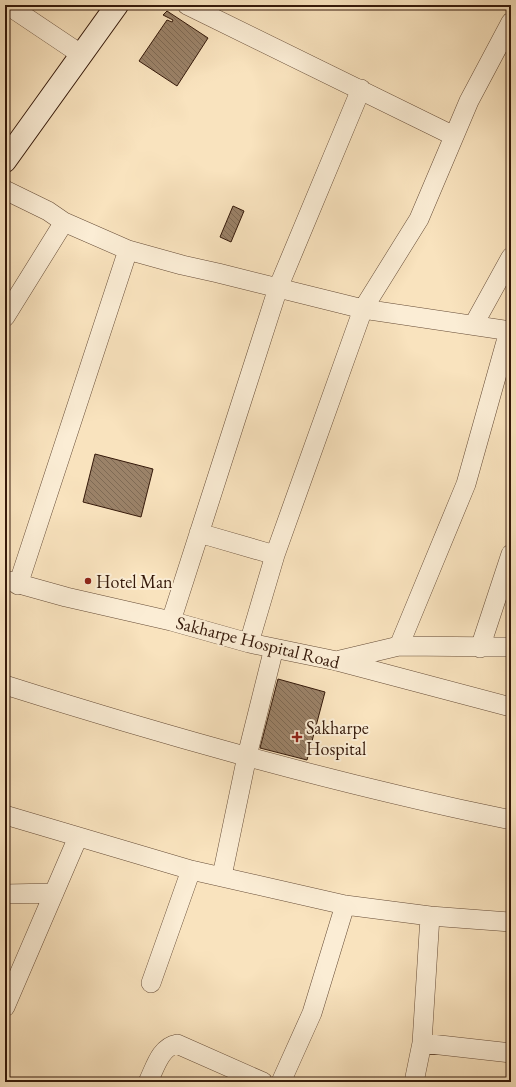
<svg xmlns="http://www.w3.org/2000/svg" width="516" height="1087" viewBox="0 0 516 1087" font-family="'EB Garamond',serif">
  <defs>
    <pattern id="building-back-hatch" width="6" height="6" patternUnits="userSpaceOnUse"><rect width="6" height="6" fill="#9b8268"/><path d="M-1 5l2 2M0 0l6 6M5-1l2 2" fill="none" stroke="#7f6a54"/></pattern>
  </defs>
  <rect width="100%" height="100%" fill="#f9e3be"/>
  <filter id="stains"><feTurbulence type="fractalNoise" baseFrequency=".005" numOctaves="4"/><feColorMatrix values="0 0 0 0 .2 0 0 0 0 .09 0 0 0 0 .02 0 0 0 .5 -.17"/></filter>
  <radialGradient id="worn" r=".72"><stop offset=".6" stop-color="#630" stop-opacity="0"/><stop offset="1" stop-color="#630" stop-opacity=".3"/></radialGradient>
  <path fill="url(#building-back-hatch)" stroke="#35190a" d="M167,11L208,38L177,86L139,61L167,20L172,22L173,20L163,15Z
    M233,206L244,211L231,242L220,237Z
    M95,454L153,469L141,517L83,502Z
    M278,679L325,692L307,760L260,748Z"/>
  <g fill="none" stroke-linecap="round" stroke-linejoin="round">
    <g stroke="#664c37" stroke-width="20">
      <path id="minor" d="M187,5L454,136
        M9,6L82,55
        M5,190L48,211L64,222L128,250L182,265L218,273L363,309L511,331
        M5,317L64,222
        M474,324L511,257
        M199,533L275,555
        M5,580L66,597L171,621L249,643L337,661L511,707
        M18,585L128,250
        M171,621L278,288L361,89
        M249,643L275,555L363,309L419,219L469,101L511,22
        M399,646L466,484L509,331
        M480,648L511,554
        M340,660L399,646L511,647
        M5,685C172,738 340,785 511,820
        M5,815L191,870L345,905L430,916L511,922
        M222,876L247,756L274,648
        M5,894L54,893
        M151,983L191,870
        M5,1007L78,837
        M422,1043L511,1053
        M148,1082C155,1068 160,1047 177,1044L263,1082
        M281,1082L312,1013L345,905
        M414,1082L422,1043L430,916"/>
    </g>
    <g stroke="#35190a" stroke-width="24">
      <path id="secondary" d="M5,161L117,5"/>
    </g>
    <use href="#minor" stroke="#fbedd5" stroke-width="19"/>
    <use href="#secondary" stroke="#fbedd5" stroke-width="22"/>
  </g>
  <g fill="#8f2418" stroke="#fbedd5" stroke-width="1.5">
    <circle cx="88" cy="581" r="4"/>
    <path d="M295 731h4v4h4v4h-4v4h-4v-4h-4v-4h4z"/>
  </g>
  <g text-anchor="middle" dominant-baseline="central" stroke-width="4" stroke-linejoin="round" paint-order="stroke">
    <g font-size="18" fill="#35190a" stroke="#fbedd5" text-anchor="start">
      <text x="96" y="581">Hotel Man</text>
      <text x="306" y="727">Sakharpe<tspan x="306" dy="21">Hospital</tspan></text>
    </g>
    <g font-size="18" fill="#35190a" stroke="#fbedd5">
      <text transform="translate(258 642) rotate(14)">Sakharpe Hospital Road</text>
    </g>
  </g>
  <rect width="516" height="1087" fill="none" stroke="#f9e3be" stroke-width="20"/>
  <rect x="6" y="6" width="504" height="1075" fill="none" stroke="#35190a" stroke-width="2"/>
  <rect x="10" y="10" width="496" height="1067" fill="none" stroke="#35190a"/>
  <rect width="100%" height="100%" filter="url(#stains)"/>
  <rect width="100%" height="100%" fill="url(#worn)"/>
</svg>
